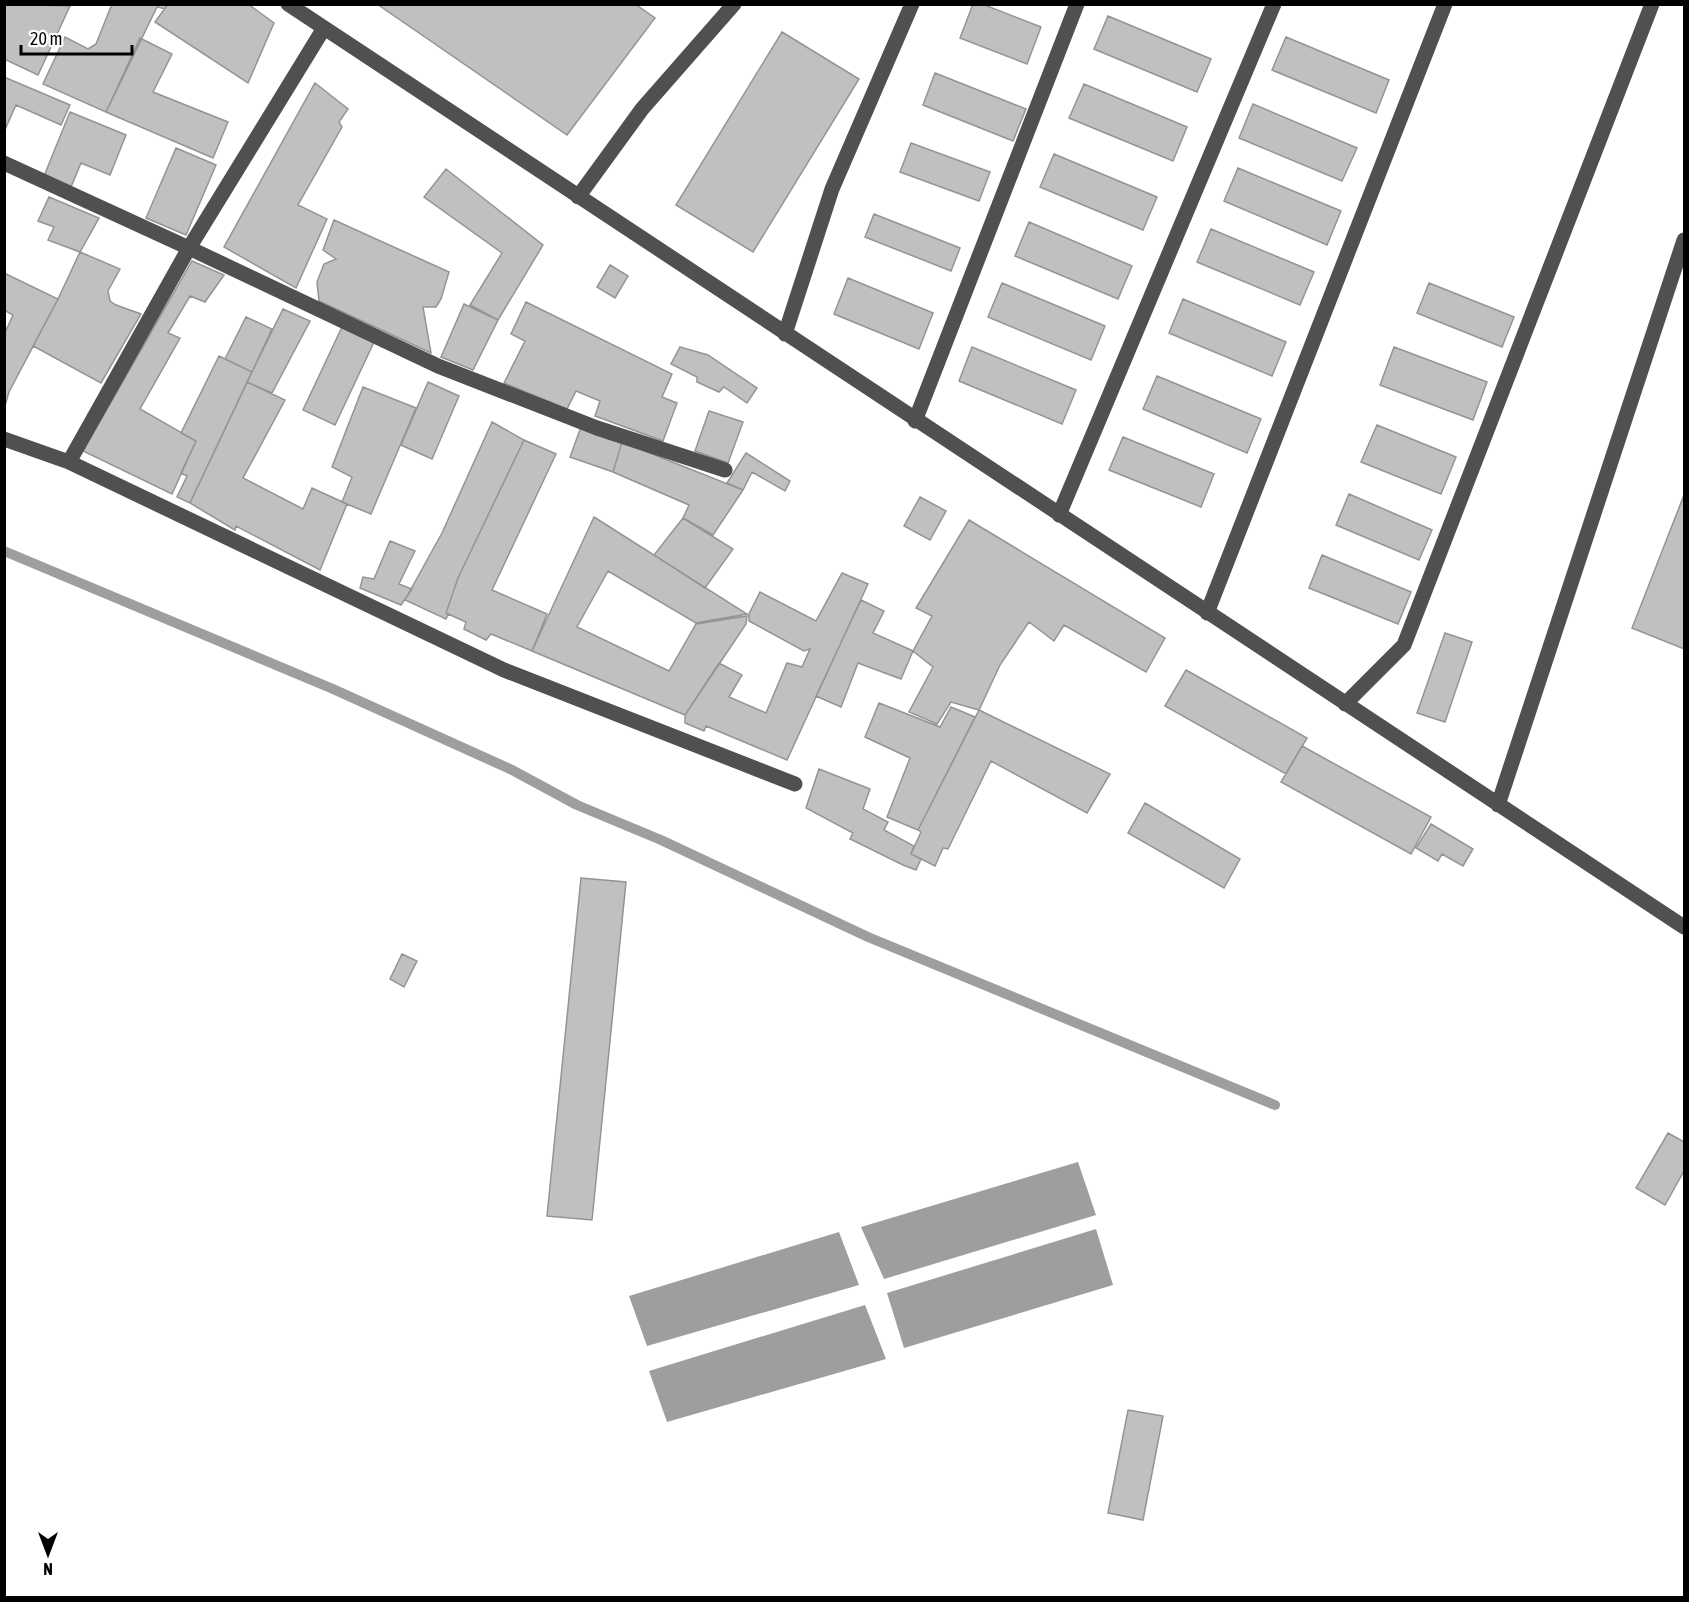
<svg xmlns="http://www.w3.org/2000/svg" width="1689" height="1602" viewBox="0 0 1689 1602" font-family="'Asap Condensed',sans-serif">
  <rect width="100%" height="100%" fill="#fff"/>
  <path fill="#9e9e9e" d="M1078,1162L1096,1215L884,1279L861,1227Z
    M1096,1229L1113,1285L904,1348L887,1293Z
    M839,1232L859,1285L647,1346L629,1296Z
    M865,1305L886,1359L667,1422L649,1371Z"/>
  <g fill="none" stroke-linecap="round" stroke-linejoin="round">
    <path stroke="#9e9e9e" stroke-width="10" d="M4,551L333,689L510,769L577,805L661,840L868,937L1275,1105"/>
  </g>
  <path fill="#c0c0c0" stroke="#949494" stroke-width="1.5" d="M4,4L70,6L38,75L4,59Z
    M112,4H168L165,9L157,7L106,112L43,84L65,37L88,49L96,44Z
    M168,4H248L274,23L248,83L155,22Z
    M377,4H635L655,18L567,135Z
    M973,4H982L1041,27L1027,64L960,38Z
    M1108,16L1211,59L1197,92L1094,49Z
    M782,32L859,79L753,252L676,205Z
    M1286,37L1389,80L1376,113L1272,70Z
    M140,38L172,54L153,92L228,122L213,158L106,112Z
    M935,73L1026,109L1013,141L923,105Z
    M4,77L70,105L61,125L16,105L4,132Z
    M315,83L348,109L339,122L342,127L298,205L327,219L296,288L224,247Z
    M1084,84L1187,127L1173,161L1069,118Z
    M1253,104L1357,148L1342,181L1239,138Z
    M70,112L126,135L110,175L81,163L71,187L44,176Z
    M911,143L990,172L979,201L900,172Z
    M176,148L216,165L186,235L146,218Z
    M1054,154L1157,197L1143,230L1040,187Z
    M1238,168L1341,211L1327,245L1224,201Z
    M446,169L543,245L498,320L470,305L502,253L424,197Z
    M49,197L99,218L80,252L48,240L54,227L38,221Z
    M874,214L960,248L951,271L865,237Z
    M334,220L449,272L441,299L436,307H423L431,353L319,301L317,282L324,264L336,259L323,250Z
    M1029,222L1132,266L1118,299L1015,256Z
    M1211,229L1314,272L1300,305L1197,262Z
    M80,252L120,269L108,291L110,301L116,305L141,314L101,383L33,346L58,299Z
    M192,261L224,275L205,302L190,296L168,333L180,338L140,409L196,441L172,494L83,451Z
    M610,265L628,276L615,298L597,287Z
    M4,273L58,299L9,392L4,409V335L13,315L4,310Z
    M848,278L933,313L919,349L834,314Z
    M1002,283L1105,326L1091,360L988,317Z
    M1429,283L1514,317L1502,347L1417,313Z
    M1183,299L1286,342L1272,376L1169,333Z
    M526,302L672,374L662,397L677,403L663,441L595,416L600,401L576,391L567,409L504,383L525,341L511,334Z
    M464,304L498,320L473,370L441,357Z
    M283,309L310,321L272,393L247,382Z
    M246,317L272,329L252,372L225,359Z
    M342,327L374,342L335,425L303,410Z
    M680,347L708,355L757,388L747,403L724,387L719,392L697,382V377L671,364Z
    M972,347L1076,390L1062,424L959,381Z
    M1394,347L1487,382L1473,420L1380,385Z
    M219,356L252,372L190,503L177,497L187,476L181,473L196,441L181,433Z
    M1157,376L1261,419L1247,453L1143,409Z
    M247,382L285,400L243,478L303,509L312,488L347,504L320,570L236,526L235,530L190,503Z
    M428,382L459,396L432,459L401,445Z
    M363,387L416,408L371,514L342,502L352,477L332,467Z
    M709,411L743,422L728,463L695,451Z
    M492,422L524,440L458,578L446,613L448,614L446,619L405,600L442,533Z
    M1377,425L1456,457L1441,494L1361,462Z
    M581,427L622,442L613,472L570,457Z
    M1123,437L1214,474L1201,507L1109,470Z
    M524,440L556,454L492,590L547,614L532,651L491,634L486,640L464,629L466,622L446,613L458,578Z
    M622,442L743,490L713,535L683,518L689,505L613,472Z
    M746,453L790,481L785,491L752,472L743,490L727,483Z
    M1349,494L1432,530L1419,560L1336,525Z
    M1684,495V649L1632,628Z
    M920,497L946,511L930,540L904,526Z
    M594,517L747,614L696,623L608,571L577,627L669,671L696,624L747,616L746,624L685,715L532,651Z
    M683,518L733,549L705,588L654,555Z
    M969,520L1165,638L1146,672L1064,625L1054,641L1029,622L1000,665L979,710L951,702L937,724L909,712L933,667L913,651L932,616L916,608Z
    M390,541L415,551L399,584L412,589L401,605L360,588L363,577L374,579Z
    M1322,555L1411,592L1398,624L1309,588Z
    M842,573L868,584L787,760L706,726L704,731L685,723V715L719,663L742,675L729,697L766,713L787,663L802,667L810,649L804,651L749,621V614L760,592L816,621Z
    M861,600L884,611L873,633L913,651L901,679L858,663L841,707L816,696Z
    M1445,633L1472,642L1445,722L1417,713Z
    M1186,670L1307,738L1286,774L1165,706Z
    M879,703L940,727L951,707L975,717L918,830L887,817L910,758L865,737Z
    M979,710L1110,774L1087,813L991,761L948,849L943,848L935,866L911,854L921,832L918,830Z
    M1302,746L1431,817L1411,854L1281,782Z
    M819,769L870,789L863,809L888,822L884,830L914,846L911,854L921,859L916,870L903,865L850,839L853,833L806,808Z
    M1145,803L1240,859L1224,888L1128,833Z
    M1431,824L1473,849L1463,866L1442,854L1438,861L1416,848Z
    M581,878L626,882L592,1220L547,1216Z
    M402,954L417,961L404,987L390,979Z
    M1668,1133L1684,1142V1171L1665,1205L1636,1188Z
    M1128,1410L1163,1416L1143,1520L1108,1513Z"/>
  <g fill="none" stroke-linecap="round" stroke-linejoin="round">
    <path stroke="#505050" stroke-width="15" d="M288,4L1684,927
      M4,163L189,248L324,28
      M578,197L642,109L734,4
      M785,334L832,189L912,4
      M915,421L1077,4
      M4,439L69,462L189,248L438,366L597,428L725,470
      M69,462L504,670L795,784
      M1059,515L1274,4
      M1207,613L1445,4
      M1345,704L1404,645L1652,4
      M1498,805L1684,240"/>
  </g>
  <rect width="1689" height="1602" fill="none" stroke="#000000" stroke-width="12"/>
  <g transform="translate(48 1554) rotate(180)" stroke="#ffffff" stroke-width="4.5" paint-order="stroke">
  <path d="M0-4.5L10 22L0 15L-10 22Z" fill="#000000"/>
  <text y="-9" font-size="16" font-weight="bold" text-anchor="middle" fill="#000000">N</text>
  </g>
  <path d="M21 45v9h111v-9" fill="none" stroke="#000000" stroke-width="3"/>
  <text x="30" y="45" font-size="18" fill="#000000" stroke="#ffffff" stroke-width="4.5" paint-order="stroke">20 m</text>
</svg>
